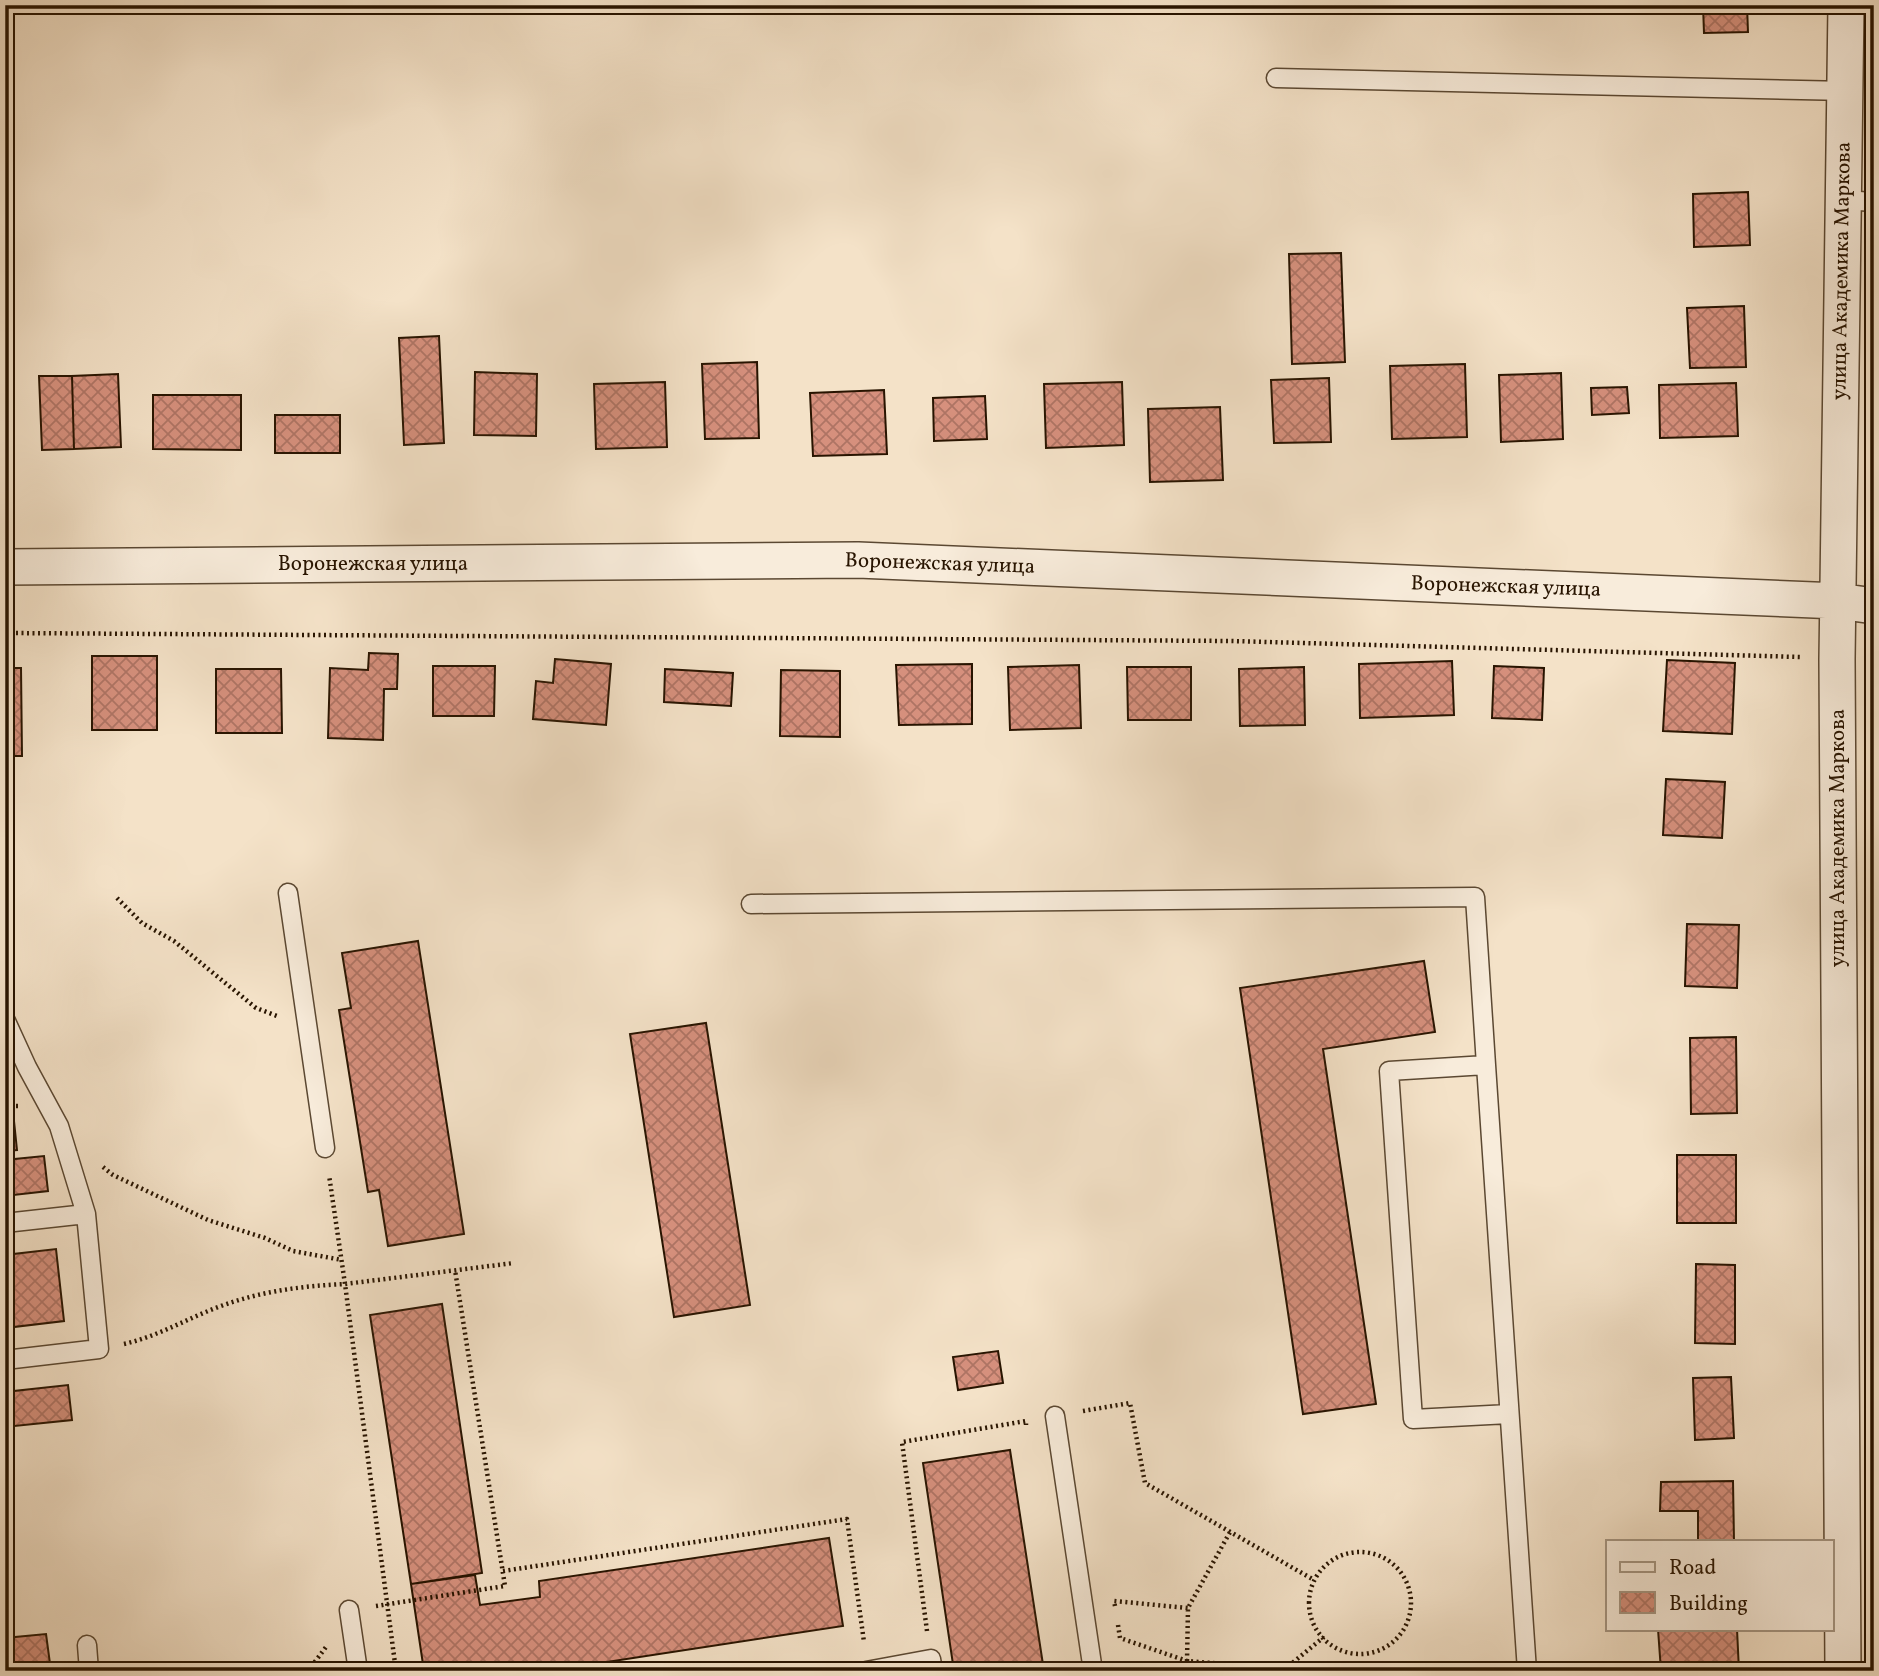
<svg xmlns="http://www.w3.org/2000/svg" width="1879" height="1676" viewBox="0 0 1879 1676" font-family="Vollkorn,serif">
  <defs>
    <pattern id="building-cross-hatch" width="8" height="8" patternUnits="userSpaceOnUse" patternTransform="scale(1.75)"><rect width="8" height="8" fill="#d6907d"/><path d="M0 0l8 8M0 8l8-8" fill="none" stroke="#ae7464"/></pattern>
  </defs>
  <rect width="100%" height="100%" fill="#f4e2c8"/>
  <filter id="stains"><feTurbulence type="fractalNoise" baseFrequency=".00286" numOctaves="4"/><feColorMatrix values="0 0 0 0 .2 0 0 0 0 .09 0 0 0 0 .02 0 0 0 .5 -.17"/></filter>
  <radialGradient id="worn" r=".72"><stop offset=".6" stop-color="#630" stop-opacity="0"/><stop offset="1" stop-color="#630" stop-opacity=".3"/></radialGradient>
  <path fill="url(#building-cross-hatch)" stroke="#281400" stroke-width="2" d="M1703,5H1747L1748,32L1704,33Z
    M1748,192L1750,245L1694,247L1693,194Z
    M1341,253L1345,362L1292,364L1289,254Z
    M1744,306L1746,367L1690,368L1687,308Z
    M439,336L444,443L404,445L399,338Z
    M757,362L759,438L705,439L702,364Z
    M1465,364L1467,437L1392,439L1390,366Z
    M475,372L537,374L536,436L474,435Z
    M1561,373L1563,439L1501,442L1499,375Z
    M118,374L121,447L74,449L72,376Z
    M39,376H72L74,449L42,450Z
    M1329,378L1331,442L1274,443L1271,380Z
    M665,382L667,447L596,449L594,384Z
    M1122,382L1124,445L1046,448L1044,384Z
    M1736,383L1738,436L1660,438L1659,385Z
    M1627,387L1629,413L1592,415L1591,388Z
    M884,390L887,454L813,456L810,393Z
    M153,395H241V450L153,449Z
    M985,396L987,439L934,441L933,398Z
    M1220,407L1223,480L1150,482L1148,409Z
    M275,415H340V453H275Z
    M369,653L398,654L397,689H384L383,740L328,738L330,668L368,670Z
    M92,656H157V730H92Z
    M555,659L611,664L606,725L533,719L536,681L553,683Z
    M1667,660L1735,663L1732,734L1663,731Z
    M1452,661L1454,715L1360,718L1359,664Z
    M972,664V724L899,725L896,665Z
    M1079,665L1081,728L1010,730L1008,667Z
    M433,666H495L494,716H433Z
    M1494,666L1544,668L1542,720L1492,718Z
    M1127,667H1191V720H1128Z
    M1304,667L1305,725L1240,726L1239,669Z
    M5,668H21L22,756H5Z
    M216,669H281L282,733H216Z
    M665,669L733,673L731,706L664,702Z
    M781,670L840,671V737L780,736Z
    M1666,779L1725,782L1722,838L1663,835Z
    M1687,924L1739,925L1737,988L1685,986Z
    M418,941L464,1234L388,1246L379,1190L368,1192L339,1010L351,1008L342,953Z
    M1424,961L1435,1032L1323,1049L1376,1404L1303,1414L1240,988Z
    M706,1023L750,1305L674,1317L630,1034Z
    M1736,1037L1737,1113L1691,1114L1690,1038Z
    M14,1121L17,1150L5,1151V1122Z
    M1677,1155H1736V1223H1677Z
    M44,1156L48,1191L5,1196V1160Z
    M56,1249L64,1321L5,1328V1255Z
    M1696,1264L1735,1265V1344L1695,1343Z
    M442,1304L482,1573L411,1584L370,1315Z
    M998,1351L1003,1383L958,1390L953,1357Z
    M1731,1377L1734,1438L1695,1440L1693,1378Z
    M68,1385L72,1420L5,1427V1392Z
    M1010,1450L1044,1671H954L923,1463Z
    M1733,1481L1734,1541H1698V1511H1660L1661,1482Z
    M829,1538L843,1626L548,1671H424L411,1584L475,1575L480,1605L540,1597L539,1581Z
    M1658,1629H1737L1739,1671H1661Z
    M46,1634L51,1671H5V1638Z"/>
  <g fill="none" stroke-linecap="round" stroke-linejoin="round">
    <g stroke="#5b4832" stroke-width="21">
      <path id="lane" d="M1276,78L1847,91
        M1843,200L1874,202
        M288,893L325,1148
        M751,904L1475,897L1486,1065
        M5,1019L27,1067L59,1126L86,1214
        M5,1223L86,1214L99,1349L5,1360
        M1509,1414L1413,1419L1389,1071L1486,1065L1527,1671
        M1055,1416L1093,1671
        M349,1610L358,1671
        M87,1645L89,1671
        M866,1671L931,1659L933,1671"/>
    </g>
    <g stroke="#5b4832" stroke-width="38">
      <path id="street" d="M5,567L858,560L1838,601L1874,606
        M1843,1671L1837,659L1846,5"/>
    </g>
    <path stroke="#281400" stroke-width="4.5" stroke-dasharray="2 3.5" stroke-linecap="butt" d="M5,633L1232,641L1800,657
      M117,898L142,923L174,941L256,1008L277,1016
      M5,1106H18
      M103,1167L113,1175L208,1220L265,1238L293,1251L342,1260
      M124,1344C159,1336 188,1318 221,1306C262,1291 302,1286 345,1284L329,1175
      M1083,1411L1130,1403L1145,1483L1314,1580
      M1309 1603a51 51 0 1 1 102 0a51 51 0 1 1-102 0Z
      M503,1571L847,1519L864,1642
      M376,1606L505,1586L455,1270
      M1115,1606L1114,1601L1188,1608
      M1118,1625L1120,1638L1187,1661L1285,1669L1324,1637
      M927,1631L902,1442L1026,1421V1425
      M1187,1661L1188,1608L1230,1532
      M308,1671L326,1647
      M396,1671L345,1284L514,1263"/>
    <use href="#lane" stroke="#f8ecdb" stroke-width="18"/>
    <use href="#street" stroke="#f8ecdb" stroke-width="35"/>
  </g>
  <g text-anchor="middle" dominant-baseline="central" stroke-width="5" stroke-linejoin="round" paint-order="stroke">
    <g font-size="21" fill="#281400" stroke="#f8ecdb">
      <text transform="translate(1842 271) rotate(-89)">улица Академика Маркова</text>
      <text x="373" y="564">Воронежская улица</text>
      <text transform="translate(940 564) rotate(2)">Воронежская улица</text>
      <text transform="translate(1506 587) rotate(2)">Воронежская улица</text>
      <text transform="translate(1838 838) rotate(-90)">улица Академика Маркова</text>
    </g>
  </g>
  <rect width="1879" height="1676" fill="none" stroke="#f4e2c8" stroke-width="28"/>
  <rect x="7" y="7" width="1865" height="1662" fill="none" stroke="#281400" stroke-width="3.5"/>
  <rect x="14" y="14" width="1851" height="1648" fill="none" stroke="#281400" stroke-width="2"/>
  <rect x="1606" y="1540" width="228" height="91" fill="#f8ecdb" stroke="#a59683" stroke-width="2"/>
  <rect x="1620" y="1562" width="35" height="10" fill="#f8ecdb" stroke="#a59683" stroke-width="2"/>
  <text x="1669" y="1574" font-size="21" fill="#281400">Road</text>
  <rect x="1620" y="1592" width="35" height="21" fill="url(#building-cross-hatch)" stroke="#a59683" stroke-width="2"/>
  <text x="1669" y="1610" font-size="21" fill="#281400">Building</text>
  <rect width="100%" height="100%" filter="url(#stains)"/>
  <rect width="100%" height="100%" fill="url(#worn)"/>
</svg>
